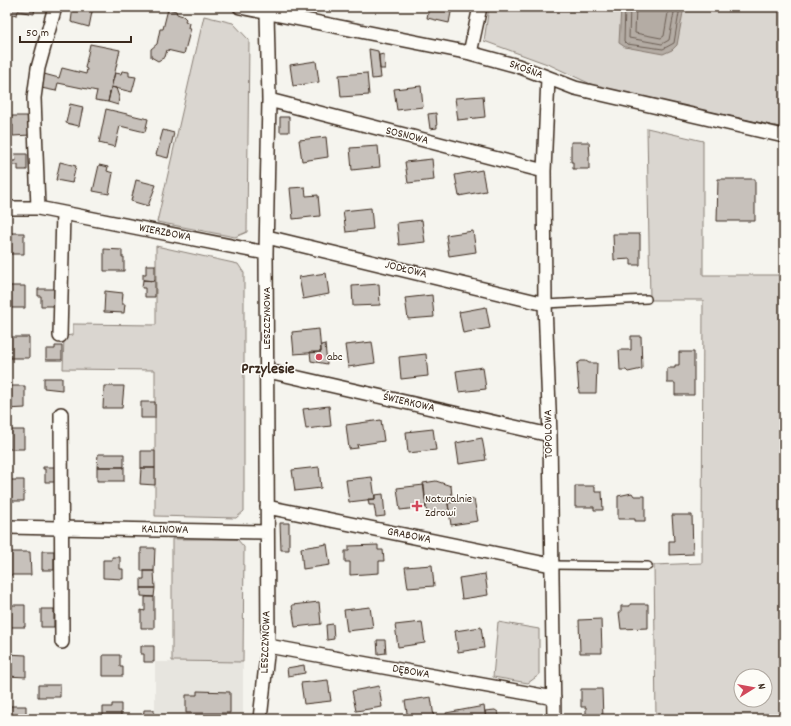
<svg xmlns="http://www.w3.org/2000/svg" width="791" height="726" viewBox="0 0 791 726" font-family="Dekko,sans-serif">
  <rect width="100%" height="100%" fill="#f5f4ee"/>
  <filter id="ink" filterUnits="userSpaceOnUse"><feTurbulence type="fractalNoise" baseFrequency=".025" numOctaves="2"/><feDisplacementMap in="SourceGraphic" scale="8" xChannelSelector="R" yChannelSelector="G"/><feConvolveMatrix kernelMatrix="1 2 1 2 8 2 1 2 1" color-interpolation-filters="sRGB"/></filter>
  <g filter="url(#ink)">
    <path fill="#e7e5df" d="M155,662H243V719H155Z"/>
    <path fill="#dad6d0" stroke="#8a8077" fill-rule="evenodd" d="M489,7H784V128L597,87L550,65L484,41Z
      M204,16L233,23L249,40L247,232L235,237L157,222Z
      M647,128L703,141V275H784V719H656L654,565L702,563L703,300H650ZM741,676H765V700H741Z
      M156,246L238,264L244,273V511L236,518L155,516V370L63,369L64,336L73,335V324L156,325Z
      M172,539H237L244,547L243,662L172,661Z
      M498,622L539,629V675L528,683L493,677Z"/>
    <path fill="#b4aca4" stroke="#84786e" d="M621,7H684L677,45L672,50L663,54L625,47L619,43Z"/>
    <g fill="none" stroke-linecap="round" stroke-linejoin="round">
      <path stroke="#6b5e54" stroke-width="1" d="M625,7L624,41L627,44L663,49L674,43L680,7
        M630,7L629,38L662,44L669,40L675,7
        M636,7L635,33L661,38L664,36L669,7"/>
    </g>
    <path fill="#c7c1bb" stroke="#3b2a1e" d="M9,7H35L34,14L18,11L17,15L7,13Z
      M73,7H93L89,27L71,22Z
      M429,7H452L449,23L427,18Z
      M168,9L176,11L177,14L183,16L186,19L185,21L189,23L188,28H191L184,54L167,50L165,57L158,61L151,57V49L157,44L160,29H163Z
      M90,44L120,50L108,102L95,100L97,91L58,83L56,91L41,88L44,74L59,78L62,68L86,74L87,69L85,68Z
      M369,49L378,51L381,78L372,79Z
      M384,54L385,69H380L379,55Z
      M316,61L319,82L293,86L290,65Z
      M122,71L129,72V76L136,77L132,92L111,87L115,73L121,74Z
      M367,73L369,95L341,97L339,75Z
      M421,86L423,107L397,110L394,89Z
      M111,87L116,88L119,97L118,105L108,102Z
      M483,96L485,117L458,120L455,98Z
      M70,104L83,107L79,126L66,123Z
      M106,109L148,119L145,132L120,126L115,147L99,143Z
      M436,113L437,128L430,129L428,114Z
      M10,116H29L30,135L13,136V125H10Z
      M280,117H289V132H280Z
      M163,130L174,133L168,158L156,155Z
      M326,137L328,157L302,161L299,140Z
      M571,142H589L590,156H589V169H573V162H571Z
      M378,146L380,167L352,170L350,148Z
      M15,154H27V170H18V165H11V161H16Z
      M432,159L434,180L408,183L405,162Z
      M60,162L76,166L72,183L56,180Z
      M99,165L108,167L107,171L113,173L109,194L93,191Z
      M482,170L486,191L459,196L455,175Z
      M718,179H755V221H717Z
      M136,180L156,185L148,206L131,201Z
      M305,187L306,196L318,195L320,216L293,219L290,188Z
      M784,192V222L782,193Z
      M371,208L373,229L346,232L343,211Z
      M422,220L425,242L399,245L397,223Z
      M473,231L476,252L449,256L446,235Z
      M7,233H24V254H7Z
      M613,234H640V265H631V259L614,260Z
      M104,249L122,250V257H124V271H104Z
      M146,265H155V281L143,280V274H146Z
      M326,273L329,294L303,299L299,277Z
      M143,280L155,281V297H145V288H142Z
      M379,284L380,305L353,306L352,286Z
      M7,286H25V308H7Z
      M38,289H55V306H41V296H38Z
      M105,291L123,293L122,304H125L124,313L104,312Z
      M432,295L434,317L408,319L405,298Z
      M486,307L490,328L463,333L459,312Z
      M319,329L321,352L294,354L292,332Z
      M631,336H641L642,369L628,372L626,370H620L619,350H631Z
      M7,337H29V358H7Z
      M372,342L375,363L348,367L345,345Z
      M325,344L327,364L311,361L310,352H321V345Z
      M55,346H62V360H46V349H55Z
      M679,352H694V395H675V383H667V368H675V365H679Z
      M426,354L428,376L401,379L399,357Z
      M581,361H586L589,363H597L596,393H579L577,364Z
      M483,367L486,389L459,392L456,371Z
      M44,378H62V390L44,388Z
      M7,386H25V408L7,409Z
      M104,386H124L122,408H103Z
      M141,402H155V418H141Z
      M329,406L331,426L306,429L303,409Z
      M381,420L384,441L357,445L358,448L349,449L346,425Z
      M433,429L436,450L408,453L406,432Z
      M7,430H24V449H7Z
      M482,438L486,460L459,464L456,443Z
      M141,451H155V468H141Z
      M98,454H124V467H97Z
      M43,467H55V482H45V469H43Z
      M97,467H124V481H97Z
      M319,467L321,488L295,491L292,470Z
      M141,468H155V485L140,484Z
      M372,477L375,499L349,502L346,480Z
      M7,480H24V501H7Z
      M436,481L451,486L452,496L447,497L449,511L427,514L423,483Z
      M424,485L426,507L400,510L397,488Z
      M575,486H595V492H602L603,510H594V507H575Z
      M632,493L634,496H645V521H635V519H618V496Z
      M383,494L385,516L376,517L374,505H369L368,499H375V495Z
      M474,499L478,521L451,525L448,503Z
      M672,515H692L693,554L669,555V541H674Z
      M280,523H289V550H281Z
      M327,544L330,565L303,569L301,548Z
      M378,545V550H383L384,561H379V573L350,575V562H345V551H349V546Z
      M141,548H155L154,571H141Z
      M42,551H54V570H42Z
      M9,552H30L31,575H9Z
      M112,557H120V569H123V579L103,578V560H112Z
      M432,565L434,586L408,588L405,567Z
      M144,571H154L155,588H141V579H144Z
      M485,574L488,595L462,599L459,578Z
      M141,588H155L154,597L141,596Z
      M145,597H154V628H141V610L145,611Z
      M319,602L321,624L295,627L292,605Z
      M630,604H648V628L621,629L619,612H621V606H630Z
      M7,605H25V627H7Z
      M370,607L373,628L347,631L344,610Z
      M41,609H54V627H41Z
      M601,619L602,653H580L579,620Z
      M422,622L425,643L398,647L395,625Z
      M333,624L334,639L327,640L326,625Z
      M481,627L484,648L458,652L455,631Z
      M377,640H385L386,653L378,654Z
      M141,646H154V662H144V654H141Z
      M7,654L26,655V677L7,676Z
      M103,655H120V667H123V676H103Z
      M304,665L305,673L288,676L287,668Z
      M328,680L331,701L304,704L301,683Z
      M38,685H60V697H38Z
      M379,686L382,707L356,711L352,691Z
      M581,689H602L603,719H586V707H581Z
      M197,691L230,692V713H186V695H197Z
      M431,697L434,717L408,719L405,701Z
      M112,704H121V716H123V719H103V707H112Z
      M7,706H26V719H7Z
      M484,706L486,719H447L446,713Z
      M144,710H154V719H143Z
      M495,710L498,712L500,719H486L485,711Z"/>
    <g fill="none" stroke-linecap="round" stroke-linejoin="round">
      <g stroke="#3b2a1e" stroke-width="10">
        <path id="service" d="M545,304L647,299
          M551,565L648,566"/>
      </g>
      <g stroke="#3b2a1e" stroke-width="16">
        <path id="minor" d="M240,7L470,53L518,66L575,88L784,136
          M470,53L480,7
          M548,78L544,171L545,304L550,435L554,719
          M269,100L544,171
          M7,208H38L266,253
          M38,208L34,98L38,68L55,7
          M267,237L545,304
          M60,336L63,213
          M268,371L550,435
          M61,414L62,642
          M267,507L551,565
          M7,527L267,532
          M268,646L554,698
          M260,719L268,646L266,253L269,100L267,13L269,7"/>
      </g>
      <use href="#service" stroke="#fdfcf7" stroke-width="7"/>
      <use href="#minor" stroke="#fdfcf7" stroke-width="13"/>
    </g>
  </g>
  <g fill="#d1495b" stroke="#fdfcf7" stroke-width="1.5">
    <circle cx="319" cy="357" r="4"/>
    <path d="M415 500h4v4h4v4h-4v4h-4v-4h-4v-4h4z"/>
  </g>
  <g text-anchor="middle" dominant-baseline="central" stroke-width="3" stroke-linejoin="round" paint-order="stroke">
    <g font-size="12" fill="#3b2a1e" stroke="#fdfcf7">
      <text transform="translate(526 70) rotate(20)">SKOŚNA</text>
      <text transform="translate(407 136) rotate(14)">SOSNOWA</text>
      <text transform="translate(165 233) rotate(11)">WIERZBOWA</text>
      <text transform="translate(406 270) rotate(14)">JODŁOWA</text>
      <text transform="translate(267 318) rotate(-90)">LESZCZYNOWA</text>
      <text transform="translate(409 403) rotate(13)">ŚWIERKOWA</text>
      <text transform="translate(549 434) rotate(-91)">TOPOLOWA</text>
      <text transform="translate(165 530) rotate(1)">KALINOWA</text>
      <text transform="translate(409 536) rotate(11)">GRABOWA</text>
      <text transform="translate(266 642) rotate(-88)">LESZCZYNOWA</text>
      <text transform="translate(411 672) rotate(10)">DĘBOWA</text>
    </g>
    <g font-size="12" fill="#3b2a1e" stroke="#fdfcf7" text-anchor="start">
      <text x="327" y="357">abc</text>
      <text x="425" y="499">Naturalnie<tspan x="425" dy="14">Zdrowi</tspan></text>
    </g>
    <g font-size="16" font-weight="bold" fill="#3b2a1e" stroke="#fdfcf7">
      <text x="268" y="369">Przylesie</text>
    </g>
  </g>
  <rect width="791" height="726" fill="none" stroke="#fdfcf7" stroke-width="24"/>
  <rect x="12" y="12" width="767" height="702" fill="none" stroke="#3b2a1e" stroke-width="1.5" filter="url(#ink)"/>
  <g transform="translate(753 688) rotate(79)"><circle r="19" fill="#fdfcf7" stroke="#afa8a0"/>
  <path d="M0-3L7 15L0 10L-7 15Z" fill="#d1495b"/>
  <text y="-6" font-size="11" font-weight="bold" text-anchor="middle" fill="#3b2a1e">N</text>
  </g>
  <path d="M20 36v6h111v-6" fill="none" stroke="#3b2a1e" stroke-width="2"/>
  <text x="26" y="36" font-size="12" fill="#3b2a1e" stroke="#fdfcf7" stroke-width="3" paint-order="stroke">50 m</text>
</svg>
